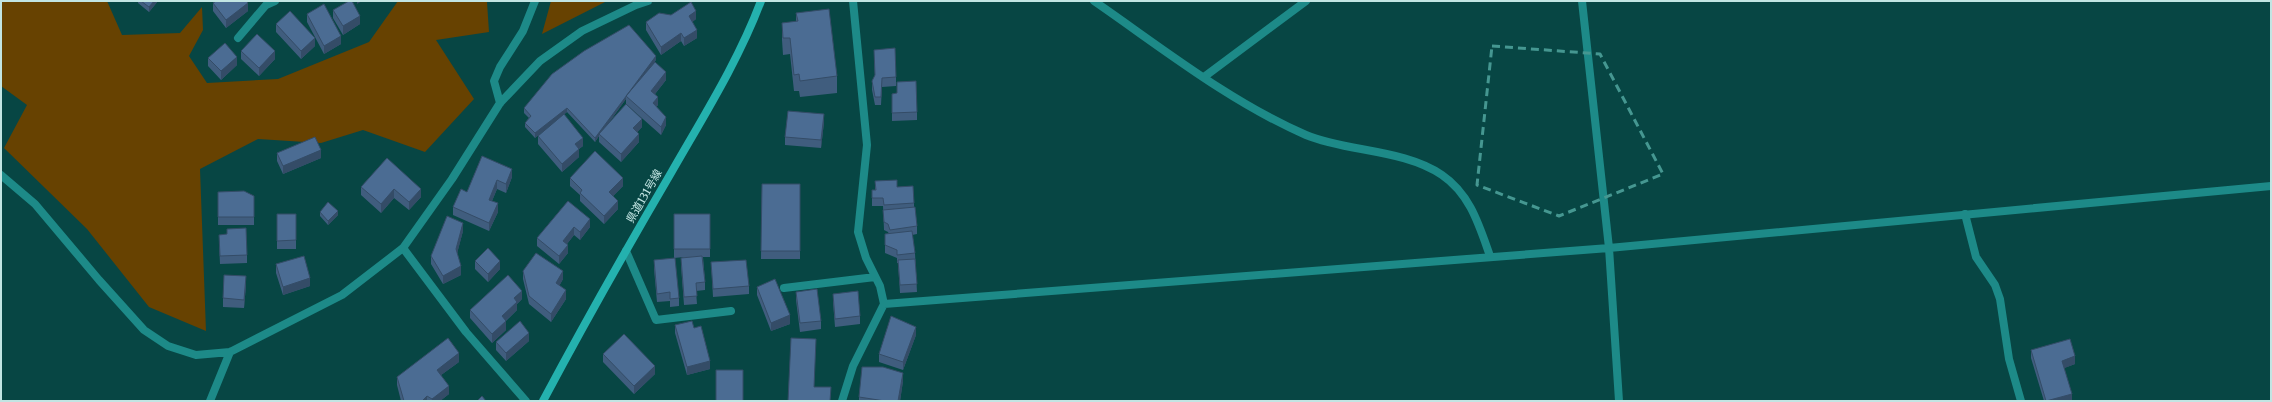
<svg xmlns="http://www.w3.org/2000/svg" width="2272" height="402" viewBox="0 0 2272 402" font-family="Merriweather,'Noto Sans JP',serif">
  <rect width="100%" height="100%" fill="#074644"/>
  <path fill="#674201" d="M1,1H107L122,35L180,33L202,7L203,30L189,56L207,83L278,79L369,42L398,1H484L487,2L489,32L436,40L474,99L425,152L363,130L321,143L258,139L200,169L206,331L149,307L87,229L4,148L27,105L1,86Z
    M551,1H607L542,34Z"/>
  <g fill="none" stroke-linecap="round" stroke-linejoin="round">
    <path stroke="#1d8a88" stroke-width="8" d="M1094,1C1162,48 1230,102 1306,135C1347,152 1404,149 1442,175C1470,194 1479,225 1490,256
      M1582,1L1609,248L1619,401
      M238,38L266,5L275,1
      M1204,77L1306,1
      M500,103L494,81L500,67L523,31L535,1
      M1,175L35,204L99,280L144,330L168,346L196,355L230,352L342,295L403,248L452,179L500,103L540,61L582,31L636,5L648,1
      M1965,214L1976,257L1995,285L2000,299L2009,359L2021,401
      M403,248L466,332L526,401
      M626,251L656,320L731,311
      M784,288L875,277
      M884,304L1609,248L2271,186
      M210,401L230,352
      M842,401L853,366L884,304L880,286L866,258L858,232L867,145L853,1"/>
    <path stroke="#24b1ae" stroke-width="8" d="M543,401C584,324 627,248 671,173C703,117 738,62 761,1"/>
  </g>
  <path fill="#405d7e" d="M138,1H158L149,12L138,3Z
    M213,3L248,11L226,28L213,11Z
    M333,10L360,24L343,35L333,18Z
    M796,13L837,76V93L800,97L799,91H794L790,54L783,55L782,40V23L796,22Z
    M307,14L341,44L324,54L307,22Z
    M696,19L692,22L697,38L684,46L681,41L661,55L646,30V22Z
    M276,24L315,46L301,59L276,32Z
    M874,50L896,77V86L882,87L881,105H875L872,90V81L875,76Z
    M241,51L275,59L259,76L241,59Z
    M208,58L237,65L221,80L208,66Z
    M656,60L647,72L666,80L655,94L658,105L656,107L666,125L661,135L626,104V99L605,128L642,127L637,132L639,142L621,162L599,142V136L595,142L567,112L535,138L525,127V123L529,118L524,113V108Z
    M897,82L917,112V120L892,121V94L897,93Z
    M824,122L821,148L785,145V137Z
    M538,136L583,146L579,149V157L562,172L538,144Z
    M277,153L321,158L283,174L277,161Z
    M482,156L512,177L506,193L497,189L492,201L498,212L489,231L453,215V207L467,192Z
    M387,158L421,197L409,210L394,198L381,213L361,195V187Z
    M570,178L623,186L613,196L618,209L604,224L580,201V195L570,186Z
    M875,181L897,187L914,203V207L917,226V234L912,235L915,253L917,292L900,293L898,263H897V258L885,253V234H889L888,232L884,230L883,206H872V190H875Z
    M762,184H800V259H761Z
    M218,192L254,196V225H218Z
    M568,201L590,227L580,240L574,235L567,244L568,253L559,264L537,246V238Z
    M320,212L338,215L328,225L320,216Z
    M277,214H296V249H277Z
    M674,214H710V257H703L705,282V290L696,291L697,304L684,305L681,266V258L684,257L674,258Z
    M463,231L457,253L461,275L443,284L431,264V256Z
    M219,243L247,255V263L220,264Z
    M654,260L679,298V306L670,307V301L657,302L654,269Z
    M475,261L500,269L488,282L475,269Z
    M711,262L749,286V294L713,297Z
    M276,264L310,286L283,295L276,273Z
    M523,271L563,279L559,286L566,299L551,322L529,304L523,279Z
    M246,285L244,308L223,307V298Z
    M757,287L790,324L771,331L757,295Z
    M796,292L821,321V329L800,332L796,300Z
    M833,294L860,316V324L835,327L833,302Z
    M522,299L517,304V310L506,321V330L492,343L470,318V310Z
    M675,325L694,328L710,369L687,375L675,333Z
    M916,335L903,370L879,362V354Z
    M529,341L506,361L496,350V342Z
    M2031,350L2075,364L2064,368L2072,401H2044L2031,358Z
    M603,354L655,374L634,394L603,362Z
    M459,362L441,375L449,394L440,401H401L397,385V377Z
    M903,381L900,401H859V397Z"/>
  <path fill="#344c67" d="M154,1H158L149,12V7Z
    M357,1H362L357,4Z
    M248,3V11L226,28V20Z
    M696,11V19L689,25V16Z
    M360,16V24L343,35V26Z
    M697,30V38L684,46V38Z
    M681,33V41L661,55V47Z
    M341,36V44L324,54V46Z
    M315,38V46L301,59V51Z
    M275,51V59L259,76V68Z
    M656,56V60L628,97L626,96V99L600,135L599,134V136L595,142V138Z
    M237,57V65L221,80V71Z
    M666,72V80L651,99V91Z
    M658,97V105L653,111V103Z
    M567,108V112L535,138V133Z
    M824,114V122L821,148V140Z
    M666,117V125L661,135V127Z
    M642,119V127L633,137V128Z
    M639,134V142L621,162V154Z
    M583,138V146L579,149V157L562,172V164L575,144Z
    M321,150V158L283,174V166Z
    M512,169V177L506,193V184Z
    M623,178V186L609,200V192Z
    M497,180V189L489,208V200Z
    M394,189V198L381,213V204Z
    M421,189V197L409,210V202Z
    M618,201V209L604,224V216Z
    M498,203V212L489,231V223Z
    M338,211V215L328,225V221Z
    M590,219V227L580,240V232Z
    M463,223V231L456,258V249Z
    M574,227V235L563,249V241Z
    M568,245V253L559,264V256Z
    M500,261V269L488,282V274Z
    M461,266V275L443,284V276Z
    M563,271V279L556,292V283Z
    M246,276V285L244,308V300Z
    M310,278V286L283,295V287Z
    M566,290V299L551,322V314Z
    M522,291V299L517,304V310L502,324V316L514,298Z
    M790,315V324L771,331V323Z
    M506,321V330L492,343V334Z
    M916,327V335L903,370V362Z
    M529,333V341L506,361V353Z
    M459,353V362L437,378V370Z
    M2075,356V364L2062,369V361Z
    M710,361V369L687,375V367Z
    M655,366V374L634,394V386Z
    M903,373V381L900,401H898Z
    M449,386V394L440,401H432V399Z
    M2072,394V401H2046Z
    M427,396V401H422Z"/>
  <path fill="#4b6c93" stroke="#344c67" d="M141,1H154L149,7Z
    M216,1H246L248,3L226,20L213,3Z
    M349,1H352L360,16L343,26L333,10Z
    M691,2L696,11L689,16L697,30L684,38L681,33L661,47L646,22L659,13L671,15Z
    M324,4L341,36L324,46L307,14Z
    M829,9L837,76L800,81L799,74L794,75L790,38H783L782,23L798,21L796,13Z
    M290,11L315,38L301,51L276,24Z
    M629,25L656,56L595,138L567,108L535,133L525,123L531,116L524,108L552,74L584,51Z
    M257,34L275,51L259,68L241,51Z
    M225,43L237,57L221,71L208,58Z
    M895,48L896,77L882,78L881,97H875L872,81L875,75L874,50Z
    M655,62L666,72L651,91L658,97L653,103L666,117L661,127L626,96Z
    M916,81L917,112L892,113V94L897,93V82Z
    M626,104L642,119L633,128L639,134L621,154L599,134Z
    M788,111L824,114L821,140L785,137Z
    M564,114L583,138L575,144L579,149L562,164L538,136Z
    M315,137L321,150L283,166L277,153Z
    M595,151L623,178L609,192L618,201L604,216L580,193L582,190L570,178Z
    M482,156L512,169L506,184L497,180L489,200L498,203L489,223L453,207L461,189L467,192Z
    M387,158L421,189L409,202L394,189L381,204L361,187Z
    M897,180V187L913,186L914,203L884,205L883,198H872V190H876L875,181Z
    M762,184H800V251H761Z
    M244,191L254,196V217H218V192Z
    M568,201L590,219L580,232L574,227L563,241L568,245L559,256L537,238Z
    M328,202L338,211L328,221L320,212Z
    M915,207L917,226L890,230L888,224L884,222L883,210Z
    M277,214H296V240L277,241Z
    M674,214H710V249H674Z
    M447,216L463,223L456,249L461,266L443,276L431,256Z
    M246,228L247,255L220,256L219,235L227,234V229Z
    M912,231L915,253L897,255V250L885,245V234Z
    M488,248L500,261L488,274L475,261Z
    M536,253L563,271L556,283L566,290L551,314L529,296L523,271Z
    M304,256L310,278L283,287L276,264Z
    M702,256L705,282L696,283L697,296L684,297L681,258Z
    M675,258L679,298L670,299V292L657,294L654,260Z
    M915,259L917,284L900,285L898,260Z
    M746,260L749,286L713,289L711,262Z
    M224,275L246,276L244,300L223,298Z
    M508,275L522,291L514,298L517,302L502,316L506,321L492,334L470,310Z
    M775,279L790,315L771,323L757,287Z
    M817,289L821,321L800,323L796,292Z
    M858,291L860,316L835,319L833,294Z
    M891,316L916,327L903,362L879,354Z
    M520,321L529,333L506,353L496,342Z
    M692,321L694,328L701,326L710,361L687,367L675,325Z
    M624,334L655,366L634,386L603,354Z
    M448,338L459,353L437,370L449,386L432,399L427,396L422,401H404L397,377Z
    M791,338L816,339L814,387H831L830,401H788Z
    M2070,339L2075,356L2062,361L2072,394L2046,401L2031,350Z
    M862,367H883L903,373L898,401H885L859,397Z
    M716,370H743V401H716Z
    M482,396L486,401H477Z"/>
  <path fill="none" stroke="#459791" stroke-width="3" stroke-dasharray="8 5" stroke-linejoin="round" d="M1492,46L1600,54L1663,174L1559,216L1477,185Z"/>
  <g text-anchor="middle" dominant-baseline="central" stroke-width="3" stroke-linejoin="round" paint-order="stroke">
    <g font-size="11" fill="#c2e5e3" stroke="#074644">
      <text transform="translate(644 196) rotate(-60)">県道131号線</text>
    </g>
  </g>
  <rect width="2272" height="402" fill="none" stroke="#c2e5e3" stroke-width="4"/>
</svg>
